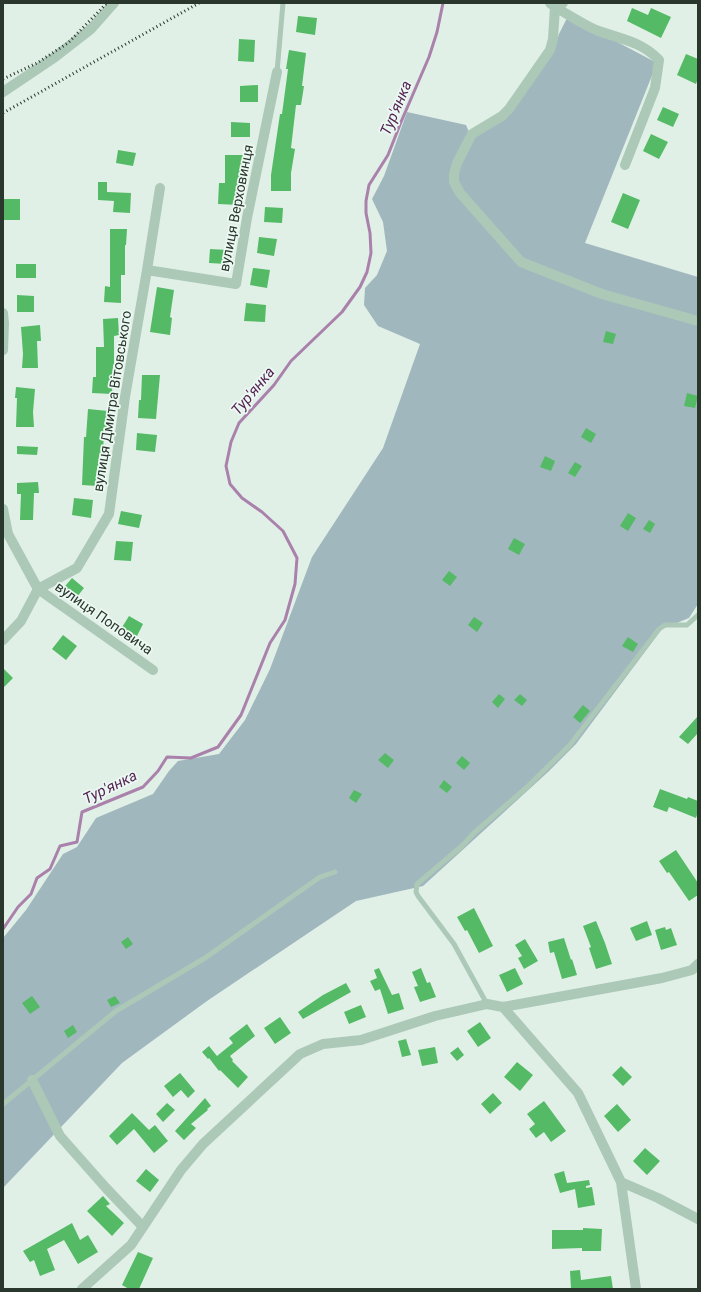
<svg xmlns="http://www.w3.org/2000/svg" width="701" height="1292" viewBox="0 0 701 1292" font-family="Roboto,sans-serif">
  <rect width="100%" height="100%" fill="#e0f0e7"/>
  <path fill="#a1b7be" d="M568,16L657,63L585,243L698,277V604L689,618L662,629L576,744L548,772L423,886L356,901L207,1001L122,1063L3,1188V938L26,910L63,854L77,847L96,818L153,794L169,771L178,761L219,754L245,720L270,669L312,557L383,448L420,344L378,326L364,305L365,288L377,275L387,251L383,222L372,199L384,176L407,112L466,125L469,132L498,121L553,53L559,34Z"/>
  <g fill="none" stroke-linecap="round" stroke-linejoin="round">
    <path stroke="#a981ab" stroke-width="3" d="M3,929L18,907L31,894L37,878L50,869L60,846L77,842L82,812L143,787L158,771L167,757L191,758L218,747L241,715L270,643L285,620L295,584L297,558L283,531L262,512L242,498L230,484L226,466L231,442L239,423L274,385L291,361L342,312L360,287L367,272L371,253L370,233L366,213V201L369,185L388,155L401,122L429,57L437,32L443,3"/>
  </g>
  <path fill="#54ba65" d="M632,8L648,15L651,8L671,17L661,38L627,21Z
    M298,16L317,18L315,35L296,32Z
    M239,39L255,40L254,62L238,61Z
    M289,50L306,53L302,86H304L301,105H296L291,148L295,149L291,173V191H271V175L280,114H282L288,69H286Z
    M686,54L698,59V78L696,84L677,75Z
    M258,85V102H240V86Z
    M663,107L679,114L673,127L657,120Z
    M231,122L250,123V137H231Z
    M651,134L668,142L659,159L643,151Z
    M118,150L136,153L133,166L116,163Z
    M225,155H245V171H240L239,205L218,204L219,183H225Z
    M98,182H107V192L131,193L130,213L113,212L114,201L98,200Z
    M623,193L640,200L628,229L611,222Z
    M4,199H20V220H4Z
    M265,207L283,208L282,223L264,222Z
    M110,229H127L126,245H125V275H121V303L104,302L105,286L110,287Z
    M259,237L277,239L274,256L257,253Z
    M210,249L228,250L227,264L209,263Z
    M16,264H36V278H16Z
    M253,268L270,270L267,288L250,285Z
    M157,287L174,290L170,317L172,318L170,335L150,332Z
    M17,295L34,296V312H17Z
    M246,303L266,305L265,322L244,321Z
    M118,318L119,335L114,336V365H113L112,394L92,393L93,377H96V347H104L103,319Z
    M40,325L41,341H37L38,368H22L23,354L21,327Z
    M606,331L616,334L613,344L603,342Z
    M142,375H160L156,419L138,418L139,400H141Z
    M16,387L35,389L33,412L34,427H16L17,398H15Z
    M687,393L698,396L695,408L684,406Z
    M88,409L108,411L107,428H104L103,456H99L98,486L82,485L84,437H86Z
    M586,428L596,434L591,443L581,437Z
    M137,433L157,435L155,452L136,450Z
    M17,446L38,447L37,455L17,454Z
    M545,456L555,461L551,471L540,467Z
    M575,462L582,466L575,477L568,473Z
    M38,482L39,493H34L33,520H20L21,494H17V483Z
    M74,498L93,500L91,518L72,515Z
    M121,511L142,515L139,528L118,524Z
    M628,513L636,518L628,531L620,526Z
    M649,520L655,524L650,533L643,529Z
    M514,538L525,544L519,555L508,549Z
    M116,541L133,542L131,561L114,560Z
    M449,571L457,577L450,586L442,580Z
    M72,578L84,588L73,602L61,591Z
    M129,616L143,624L136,638L121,629Z
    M474,617L483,623L477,632L468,625Z
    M63,635L77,646L66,660L52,649Z
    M628,637L638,644L633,652L622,646Z
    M3,668L13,678L3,688Z
    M499,694L505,699L498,708L492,702Z
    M520,694L527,700L522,706L514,700Z
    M583,705L590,711L580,723L573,717Z
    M698,716V733L688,744L679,737Z
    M385,753L394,760L388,768L378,760Z
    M462,756L470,763L464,770L456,763Z
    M444,780L452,787L447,793L439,787Z
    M660,789L687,799L688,797L698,801V812L696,818L669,807L667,812L653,807Z
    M354,790L362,794L356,803L349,798Z
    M676,850L698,883V895L689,901L669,872L667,873L659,861Z
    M474,908L493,946L479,953L467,930L465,931L457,917Z
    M596,921L605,943L612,964L596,969L589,948L591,947L583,926Z
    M647,921L652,935L636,941L630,928Z
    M665,927L666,930L671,928L677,945L661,950L655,930Z
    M128,937L133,944L126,949L121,942Z
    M564,938L571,960L572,959L577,975L562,979L554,952L550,953L548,942Z
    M525,939L538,961L524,969L518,958L522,956L515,945Z
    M379,968L392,995L399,993L404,1009L388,1014L380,989L375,991L370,981L377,978L374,970Z
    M421,968L427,983L430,982L436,997L420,1002L414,987L418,986L412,972Z
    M515,968L523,984L507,992L499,975Z
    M346,983L351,992L303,1019L298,1012L323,995Z
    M32,996L40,1007L30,1014L22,1003Z
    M115,996L120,1003L111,1007L107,1000Z
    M361,1005L366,1017L349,1024L344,1012Z
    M280,1017L291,1033L275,1044L264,1028Z
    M480,1022L491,1038L478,1047L467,1031Z
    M247,1024L255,1036L230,1056L233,1060L232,1061L248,1077L238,1088L220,1070L219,1071L209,1058L208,1059L202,1052L209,1046L217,1056L233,1043L229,1038Z
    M73,1025L77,1032L68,1038L64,1031Z
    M406,1039L411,1055L402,1057L398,1041Z
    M435,1047L438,1063L422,1066L418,1050Z
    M458,1047L464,1055L457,1061L450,1053Z
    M517,1062L533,1075L520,1091L504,1077Z
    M621,1066L632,1077L623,1086L612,1075Z
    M180,1073L195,1091L188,1098L181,1090L173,1097L164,1086Z
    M493,1093L502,1103L490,1114L481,1104Z
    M205,1098L211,1106L207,1109L208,1110L191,1124L196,1128L184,1140L175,1131Z
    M544,1101L566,1131L551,1142L544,1132L536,1138L529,1129L535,1124L527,1114Z
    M167,1103L175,1110L163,1122L156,1114Z
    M617,1104L631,1120L618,1132L604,1116Z
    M132,1113L149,1130L155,1125L168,1141L154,1153L134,1129L117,1145L109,1136Z
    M645,1148L660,1161L647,1175L633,1161Z
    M146,1169L159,1180L150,1192L136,1181Z
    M564,1171L567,1183L589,1180L590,1185L586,1186V1188L592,1187L595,1205L578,1208L575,1189L560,1193L554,1174Z
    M103,1196L110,1204L106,1206L124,1223L112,1236L87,1211Z
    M72,1223L80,1240L88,1235L98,1252L78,1264L64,1240L47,1249L55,1270L40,1276L34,1260L30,1262L23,1251Z
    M583,1228L602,1229L601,1251H582V1248L552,1249V1230H583Z
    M138,1252L153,1258L139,1289H129L122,1285Z
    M580,1270L581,1280L611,1276L613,1289H571L570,1271Z"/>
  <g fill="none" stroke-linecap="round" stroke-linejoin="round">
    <path stroke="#acc8b7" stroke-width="5" d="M277,72L283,3
      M487,1004L454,944L418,896L416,892L417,884L462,846L474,833L526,788L569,746L659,629L665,625H687L698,615
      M3,1104L116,1011L205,958L320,877L335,872"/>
    <path stroke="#acc8b7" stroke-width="10" d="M550,3L555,7L553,39L550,50L509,109L502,116L472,134L457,163L454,174V182L460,193L521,262L602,294L698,321
      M563,3L555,7C569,15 582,24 596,30C620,39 641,41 659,60L655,88L625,165
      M3,92L55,57L91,29L114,3
      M147,270L236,284L247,218L277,72
      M3,313L4,323L3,350
      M3,509L8,534L38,589L153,670
      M38,589L77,568L109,514L125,397L147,270L160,188
      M3,640L21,621L38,589
      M503,1007L578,1093L621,1182L636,1289
      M32,1080L60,1136L106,1188L143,1227
      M621,1182L658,1198L698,1219
      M82,1289L131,1245L181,1170L203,1144L300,1054L323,1044L361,1040L435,1016L487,1004L503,1007L662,978L692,970L698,964"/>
    <path stroke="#2a372d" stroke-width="3" stroke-dasharray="1 3" stroke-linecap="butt" d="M3,79L37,63L68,43L107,3
      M3,113L199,3"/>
  </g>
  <g text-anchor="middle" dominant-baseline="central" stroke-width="3.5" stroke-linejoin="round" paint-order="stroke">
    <g font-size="14" fill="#2a372d" stroke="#ecf8f2">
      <text transform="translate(236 208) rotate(-79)">вулиця Верховинця</text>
      <text transform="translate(112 401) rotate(-81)">вулиця Дмитра Вітовського</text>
      <text transform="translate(104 618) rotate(35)">вулиця Поповича</text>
    </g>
    <g font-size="15" font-style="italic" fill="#542454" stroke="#ecf8f2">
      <text transform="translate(396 108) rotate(-67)">Тур'янка</text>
      <text transform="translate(253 391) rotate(-50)">Тур'янка</text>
      <text transform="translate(110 787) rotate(-26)">Тур'янка</text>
    </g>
  </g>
  <rect width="701" height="1292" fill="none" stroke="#2a372d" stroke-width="8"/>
</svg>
